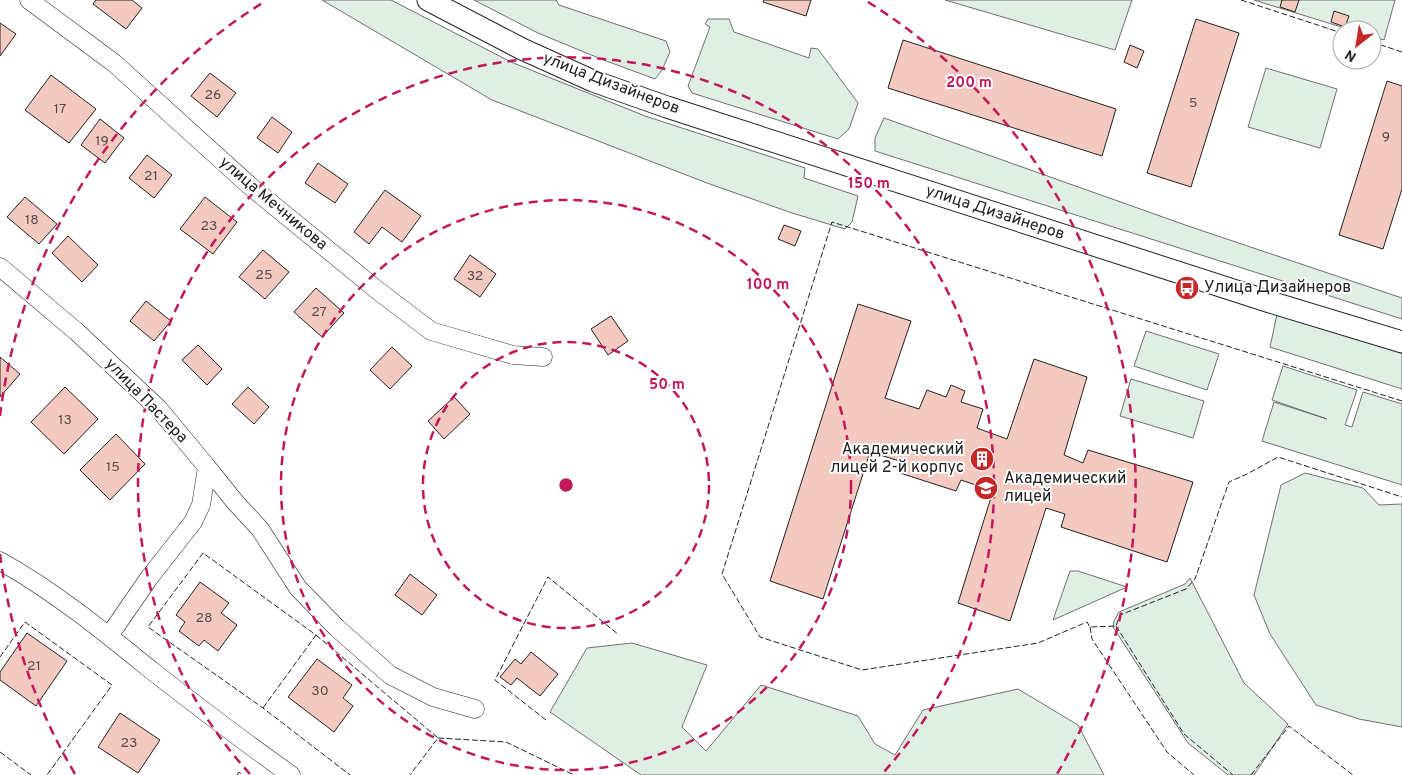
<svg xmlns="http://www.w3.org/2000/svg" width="1402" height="775" viewBox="0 0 1402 775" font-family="Overpass,sans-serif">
  <rect width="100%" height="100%" fill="#fff"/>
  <path fill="#e0efe3" stroke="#6f6f6f" d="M322,0H391L511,62L645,116L805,168L804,178L858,196L852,222L845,229L792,213L707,183L492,100Z
    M474,0H556L559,5L666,41L670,52L662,70L655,79L601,59L538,33Z
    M945,0H1132L1115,50Z
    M1254,0H1395L1384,40L1372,36V30H1351Z
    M708,19H729L734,32L809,58L811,48L818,49L858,103L849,129L838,139L692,93L688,86L710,27L705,24Z
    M1266,68L1337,89L1320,148L1248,127Z
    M884,118L1191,227L1402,298V319L875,151V138Z
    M1277,314L1402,353V389L1270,347Z
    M1146,331L1219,354L1207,390L1134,366Z
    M1283,366L1357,390L1345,425L1352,427L1363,392L1402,404V485L1262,441L1274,402L1327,419L1272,400Z
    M1131,379L1204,401L1193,438L1120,416Z
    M1305,473L1363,488L1379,505L1402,504V727L1359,719L1316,705L1270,634L1254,595L1281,485Z
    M1070,571H1078L1127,587L1053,620Z
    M1190,578L1244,683L1288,724L1254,775H1228L1188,743L1113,627L1114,621L1119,612L1185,584Z
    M632,643L707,665L682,727L706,751L761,685L858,716L875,744L895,755L923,710L1018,689L1078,725L1104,775H641L550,712L587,648Z"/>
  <path fill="#f3c9c0" stroke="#222" d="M96,0H132L142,8L126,29L93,4Z
    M764,0H811L806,16L763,2Z
    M1282,0H1299L1295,12L1280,7Z
    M1334,11L1349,16L1345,27L1331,22Z
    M1196,19L1239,33L1191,187L1147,173Z
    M0,23L16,34L0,56Z
    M903,40L1116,109L1102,156L888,88Z
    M1130,45L1144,51L1137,68L1124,62Z
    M210,73L236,93L217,117L191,96Z
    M51,75L96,109L69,143L25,110Z
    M1387,81L1402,86V189L1383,249L1339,235Z
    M272,117L292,132L278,153L257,138Z
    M100,119L124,138L105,163L81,145Z
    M147,155L172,175L154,198L129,178Z
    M318,163L348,184L335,203L305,183Z
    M385,190L421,216L402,242L382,227L369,244L354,232Z
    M25,197L57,224L39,244L7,217Z
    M205,197L237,222L213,254L180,229Z
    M784,225L801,231L795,246L778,239Z
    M68,236L98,265L82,282L52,253Z
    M263,250L289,272L265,299L239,277Z
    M470,255L496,274L480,297L454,279Z
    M316,288L344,313L322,337L294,312Z
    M146,301L171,321L154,341L130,321Z
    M858,304L911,321L885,398L919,409L927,390L946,397L951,385L965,391L961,402L983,409L977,428L1007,439L1034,359L1087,377L1064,455L1083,463L1088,450L1193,482L1167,562L1061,527L1065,514L1046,508L1010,621L958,603L993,491L961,480L956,491L900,473L903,462L870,452L823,599L770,581Z
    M611,316L628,341L608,355L591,329Z
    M198,345L222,369L207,385L182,360Z
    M392,347L412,366L390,389L370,370Z
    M0,357L20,374L0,397Z
    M65,387L98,419L64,454L31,422Z
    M248,387L269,407L254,424L232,404Z
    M454,397L470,414L444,439L428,421Z
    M116,434L145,464L110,500L80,470Z
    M410,574L437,595L422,615L395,595Z
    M200,582L229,603L221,613L237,625L218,651L204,640L199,646L179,631L185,622L176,615Z
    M27,633L67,661L36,706L0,680V672Z
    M531,652L558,674L540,696L517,678L511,685L500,677L515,659L521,664Z
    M317,659L352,685L343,698L353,706L334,732L288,697Z
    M120,713L160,740L138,773L98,747Z"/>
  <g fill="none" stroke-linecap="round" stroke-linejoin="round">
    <g stroke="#222" stroke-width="19">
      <path id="minor" d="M29,0L114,63L250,186L377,290L431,331L513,355L543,357
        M0,267L77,332L158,408L207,467L201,505L193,522L149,578L109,636
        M207,467L235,502L260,529L298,588L337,628L390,675L433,697L475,709
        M0,561C54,591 103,631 151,670C197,706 243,741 291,775"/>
    </g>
    <g stroke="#222" stroke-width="23">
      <path id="tertiary" d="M428,0L522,49L593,81L667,107L1270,302L1402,342"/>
    </g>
    <use href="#minor" stroke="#fff" stroke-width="18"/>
    <use href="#tertiary" stroke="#fff" stroke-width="21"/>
    <path stroke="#222" stroke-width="1" stroke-dasharray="6 2.5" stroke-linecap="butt" d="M1241,0L1342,33
      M1372,42L1402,52
      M1402,401L832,222L722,574L760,637L862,670L1038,643L1087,622L1090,627L1116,626L1120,615L1186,589L1195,579L1229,482L1247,474L1278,457L1402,497
      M1116,626L1184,734L1233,775
      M1090,627L1092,639L1167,752L1194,775
      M316,635L438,738L410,775
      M0,657L25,622L112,685L47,775
      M263,708L316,635L203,553L148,627L263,708L350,775
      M546,720L495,680L548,577L619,635
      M438,738L506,742L574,775
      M0,752L31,775
      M237,775L239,772L243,775
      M1251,775L1289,726L1353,775"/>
  </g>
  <g fill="none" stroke="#c2185b" stroke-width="2.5" stroke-dasharray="9 6">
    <circle cx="566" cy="485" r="143"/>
    <circle cx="566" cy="485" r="285"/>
    <path d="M250 774A428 428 0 1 1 882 774"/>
    <path d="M75 774A570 570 0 0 1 0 554M0 416A570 570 0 0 1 264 2M868 2A570 570 0 0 1 1057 774"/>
  </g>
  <defs>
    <g id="bus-disc" transform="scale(1.25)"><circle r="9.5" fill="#c62828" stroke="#fff"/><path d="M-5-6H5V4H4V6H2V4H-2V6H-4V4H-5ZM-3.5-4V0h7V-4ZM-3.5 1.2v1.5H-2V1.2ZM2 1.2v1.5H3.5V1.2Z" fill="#fff"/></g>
    <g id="building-disc" transform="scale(1.25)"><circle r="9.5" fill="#c62828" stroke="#fff"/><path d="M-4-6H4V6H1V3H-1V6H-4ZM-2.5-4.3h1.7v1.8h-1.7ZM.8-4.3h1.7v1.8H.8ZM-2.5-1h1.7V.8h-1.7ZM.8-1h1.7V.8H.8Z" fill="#fff"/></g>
    <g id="school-disc" transform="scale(1.25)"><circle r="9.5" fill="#c62828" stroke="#fff"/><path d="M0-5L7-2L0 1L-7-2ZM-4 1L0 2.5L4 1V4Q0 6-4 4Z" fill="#fff"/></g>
  </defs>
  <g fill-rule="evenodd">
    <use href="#bus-disc" x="1187" y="288"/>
    <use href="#building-disc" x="982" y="459"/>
    <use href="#school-disc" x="986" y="488"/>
  </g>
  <g text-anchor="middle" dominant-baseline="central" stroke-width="4" stroke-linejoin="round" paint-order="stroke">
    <g font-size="14" fill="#564c4a">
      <text x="213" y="95">26</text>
      <text x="1193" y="103">5</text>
      <text x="60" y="109">17</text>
      <text x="1386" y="137">9</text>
      <text x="102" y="141">19</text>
      <text x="151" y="176">21</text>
      <text x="32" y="220">18</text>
      <text x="209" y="226">23</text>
      <text x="264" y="275">25</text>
      <text x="475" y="276">32</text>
      <text x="319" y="312">27</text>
      <text x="65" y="420">13</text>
      <text x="113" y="467">15</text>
      <text x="204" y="618">28</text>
      <text x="34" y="666">21</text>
      <text x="320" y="691">30</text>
      <text x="129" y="743">23</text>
    </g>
    <g font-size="16" fill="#222" stroke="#fff">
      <text transform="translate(611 84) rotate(21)">улица Дизайнеров</text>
      <text transform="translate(273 204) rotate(40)">улица Мечникова</text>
      <text transform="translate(995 213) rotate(18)">улица Дизайнеров</text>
      <text transform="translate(146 401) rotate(46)">улица Пастера</text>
    </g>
    <g font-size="16" fill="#222" stroke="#fff" text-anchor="start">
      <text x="1204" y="288">Улица Дизайнеров</text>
      <text x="964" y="450" text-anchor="end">Академический<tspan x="964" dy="18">лицей 2-й корпус</tspan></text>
      <text x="1004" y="479">Академический<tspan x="1004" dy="18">лицей</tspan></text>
    </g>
  </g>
  <circle cx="566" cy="485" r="8" fill="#c2185b" stroke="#fff" stroke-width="2.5"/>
  <g font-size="15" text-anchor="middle" font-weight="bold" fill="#c2185b" stroke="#fff" stroke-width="4" stroke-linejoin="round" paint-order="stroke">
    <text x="969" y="87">200 m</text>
    <text x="869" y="188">150 m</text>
    <text x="768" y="289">100 m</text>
    <text x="667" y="389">50 m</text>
  </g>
  <g transform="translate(1357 45) rotate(211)"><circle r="24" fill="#ffffff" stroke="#a7a7a7"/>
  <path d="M0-4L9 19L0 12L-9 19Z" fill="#c62828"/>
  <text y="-8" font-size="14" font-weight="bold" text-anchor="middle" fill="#222222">N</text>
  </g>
</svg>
